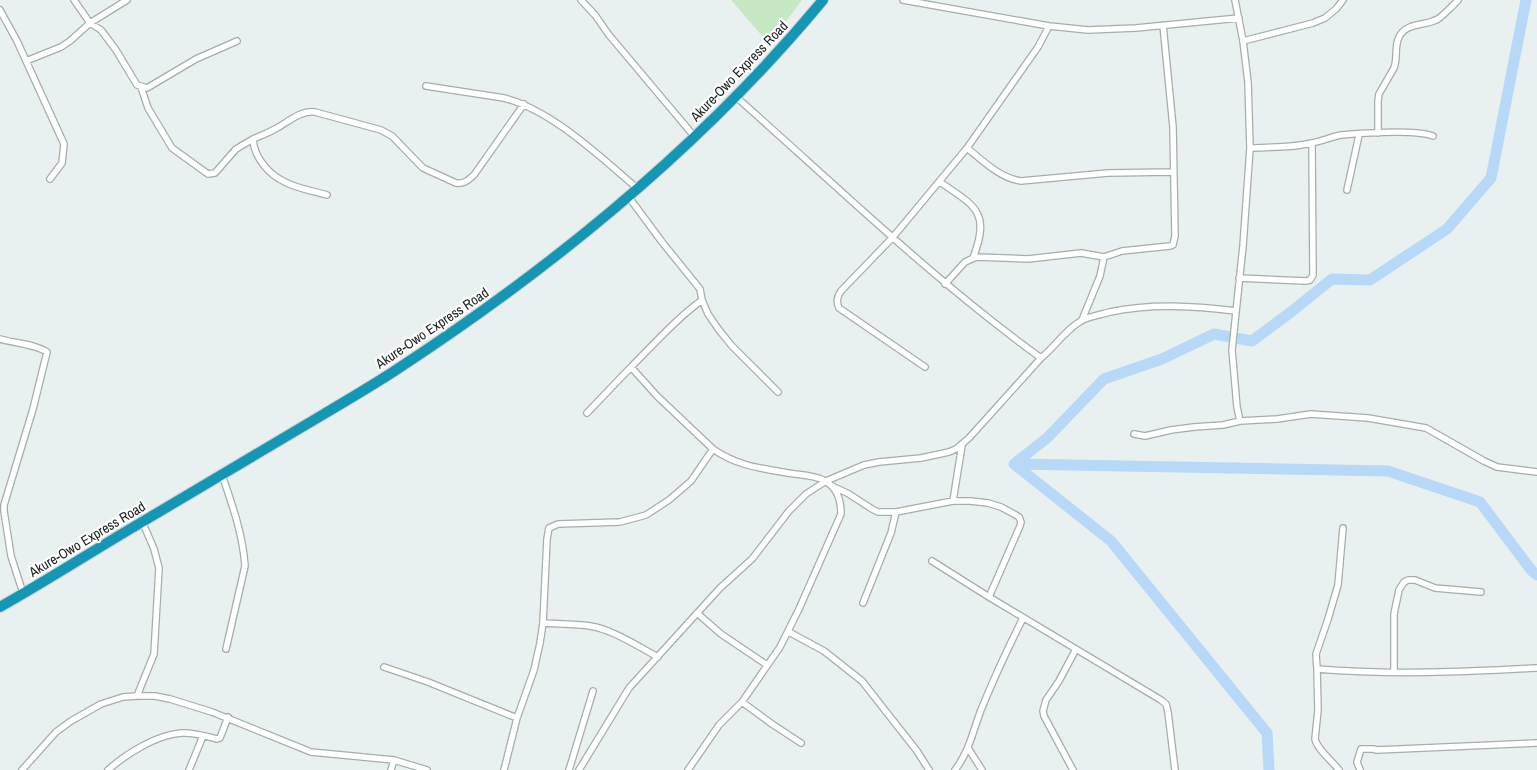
<svg xmlns="http://www.w3.org/2000/svg" width="1537" height="770" viewBox="0 0 1537 770" font-family="'Archivo Narrow',sans-serif">
  <rect width="100%" height="100%" fill="#e8f1f0"/>
  <path fill="#c6e8c2" d="M731,0H802L769,44Z"/>
  <g fill="none" stroke-linecap="round" stroke-linejoin="round">
    <path stroke="#b7d9f7" stroke-width="11" d="M1014,464L1388,471L1480,502L1532,571L1537,575
      M1269,770L1267,733L1111,541L1014,464L1047,438L1104,379L1162,359L1214,334L1252,341L1291,312L1332,279L1370,280L1447,229L1491,178L1526,0"/>
    <g stroke="#a5adad" stroke-width="8">
      <path id="street" d="M74,0L90,23L101,30L116,50L137,85L147,88L196,59L237,41
        M581,0L595,15L609,35L694,136
        M903,0L1049,26L1088,30L1136,28L1239,18
        M1235,0L1243,41L1248,82L1250,148L1243,246L1232,350L1237,407L1240,421
        M0,10L17,41L64,144L62,163L50,179
        M1243,41L1313,23L1325,18L1336,9L1343,0
        M26,61L61,47L70,41L90,23L127,0
        M426,86L504,98C552,110 600,157 637,188
        M141,87L148,108L172,148L208,174L215,173L236,149L253,139
        M735,96C836,185 932,279 1041,358
        M1378,133V101L1379,94L1394,68C1398,58 1394,47 1399,37C1406,22 1426,26 1438,19C1441,17 1455,4 1458,0
        M967,148C983,161 1000,178 1021,181L1108,173L1173,172
        M1250,148C1270,147 1292,148 1312,143C1322,141 1331,137 1341,135C1364,133 1413,129 1433,136
        M940,182C975,206 991,212 973,258
        M1347,190L1359,135
        M327,195C314,191 298,189 285,182C268,174 254,157 253,139C260,136 268,133 275,129C287,123 300,110 315,112L381,130L392,136L423,168L456,183C465,184 468,180 474,175L524,104
        M628,196L662,242L700,289L702,300L708,314L719,330L732,346L778,392
        M1239,278L1306,281L1310,280L1313,275L1312,143
        M945,284L965,262L976,257L1028,259L1081,253L1104,257L1122,251L1170,246L1173,245L1175,236L1173,127L1163,25
        M1082,320L1100,276L1104,257
        M0,339C13,343 36,344 47,352L33,409L4,505V511L11,556L23,593
        M925,367L839,308C836,301 837,297 841,291L893,237L967,148L1038,47L1049,26
        M587,413L631,367
        M1134,434L1145,436L1171,430L1194,427L1223,425L1240,421L1277,419L1311,414L1368,418L1426,428L1484,461L1497,467L1537,472
        M222,475C232,504 243,535 245,566L226,649
        M832,486L849,494L872,509L878,512H896L953,501H970L988,503L1001,507L1014,514L1019,517L1021,522L1020,526L989,597
        M953,501L962,445
        M1343,528L1338,585L1328,619L1316,654L1317,669C1390,675 1464,672 1537,668
        M932,561L989,597L1161,700L1166,704L1168,712L1175,770
        M863,603L891,533L896,512
        M697,613L721,634L767,665
        M543,623C559,624 575,624 590,626C614,630 637,646 658,657
        M789,632L824,651L862,681L917,751L929,770
        M384,667L428,682L517,718
        M1317,669L1318,710L1315,739C1317,749 1332,761 1339,770
        M1394,672V614L1399,590L1404,582L1408,580H1415L1435,588L1481,592
        M137,696L154,654L159,568L154,549L142,521
        M742,702L772,724L801,743
        M968,748L982,770
        M22,770L56,732L71,721L101,704L123,697L137,696H155L170,699L212,712L311,752L394,760L427,770
        M108,770C126,754 156,735 181,733C193,732 205,736 217,739L220,738L228,717
        M189,770L203,736
        M391,770L394,760
        M504,770L517,718L534,670L540,643L543,623L547,539L549,528L558,524L620,522L646,515L669,500L691,481L713,449
        M569,770L593,691
        M579,770L629,688L720,588L752,559L789,511L806,494L826,481L864,465L879,462L921,458L949,452L956,449L969,438L1041,358C1055,347 1065,330 1081,321C1089,316 1100,315 1110,312C1152,303 1194,306 1236,311
        M688,770L719,725L742,702L780,647L799,609L841,514C841,501 838,488 825,481C817,476 804,475 795,474C766,469 738,467 713,449L657,396L631,367C654,344 676,319 702,300
        M955,770C969,752 973,731 981,710C994,678 1008,648 1023,618
        M1073,770L1044,716L1043,711L1046,700L1059,681L1076,649
        M1360,770L1357,762L1361,749H1373L1377,750L1537,743"/>
    </g>
    <g stroke="#cdcece" stroke-width="12">
      <path id="highway" d="M0,607C48,580 94,550 142,522C202,486 264,450 324,414C349,399 375,384 399,368C556,265 703,145 823,0"/>
    </g>
    <use href="#street" stroke="#fff" stroke-width="5.5"/>
    <use href="#highway" stroke="#1497b5" stroke-width="10"/>
  </g>
  <g text-anchor="middle" dominant-baseline="central" stroke-width="4.5" stroke-linejoin="round" paint-order="stroke">
    <g font-size="14" fill="#1b1e1e" stroke="#fff">
      <text transform="translate(739 71) rotate(-46)">Akure-Owo Express Road</text>
      <text transform="translate(432 328) rotate(-34)">Akure-Owo Express Road</text>
      <text transform="translate(87 539) rotate(-31)">Akure-Owo Express Road</text>
    </g>
  </g>
</svg>
